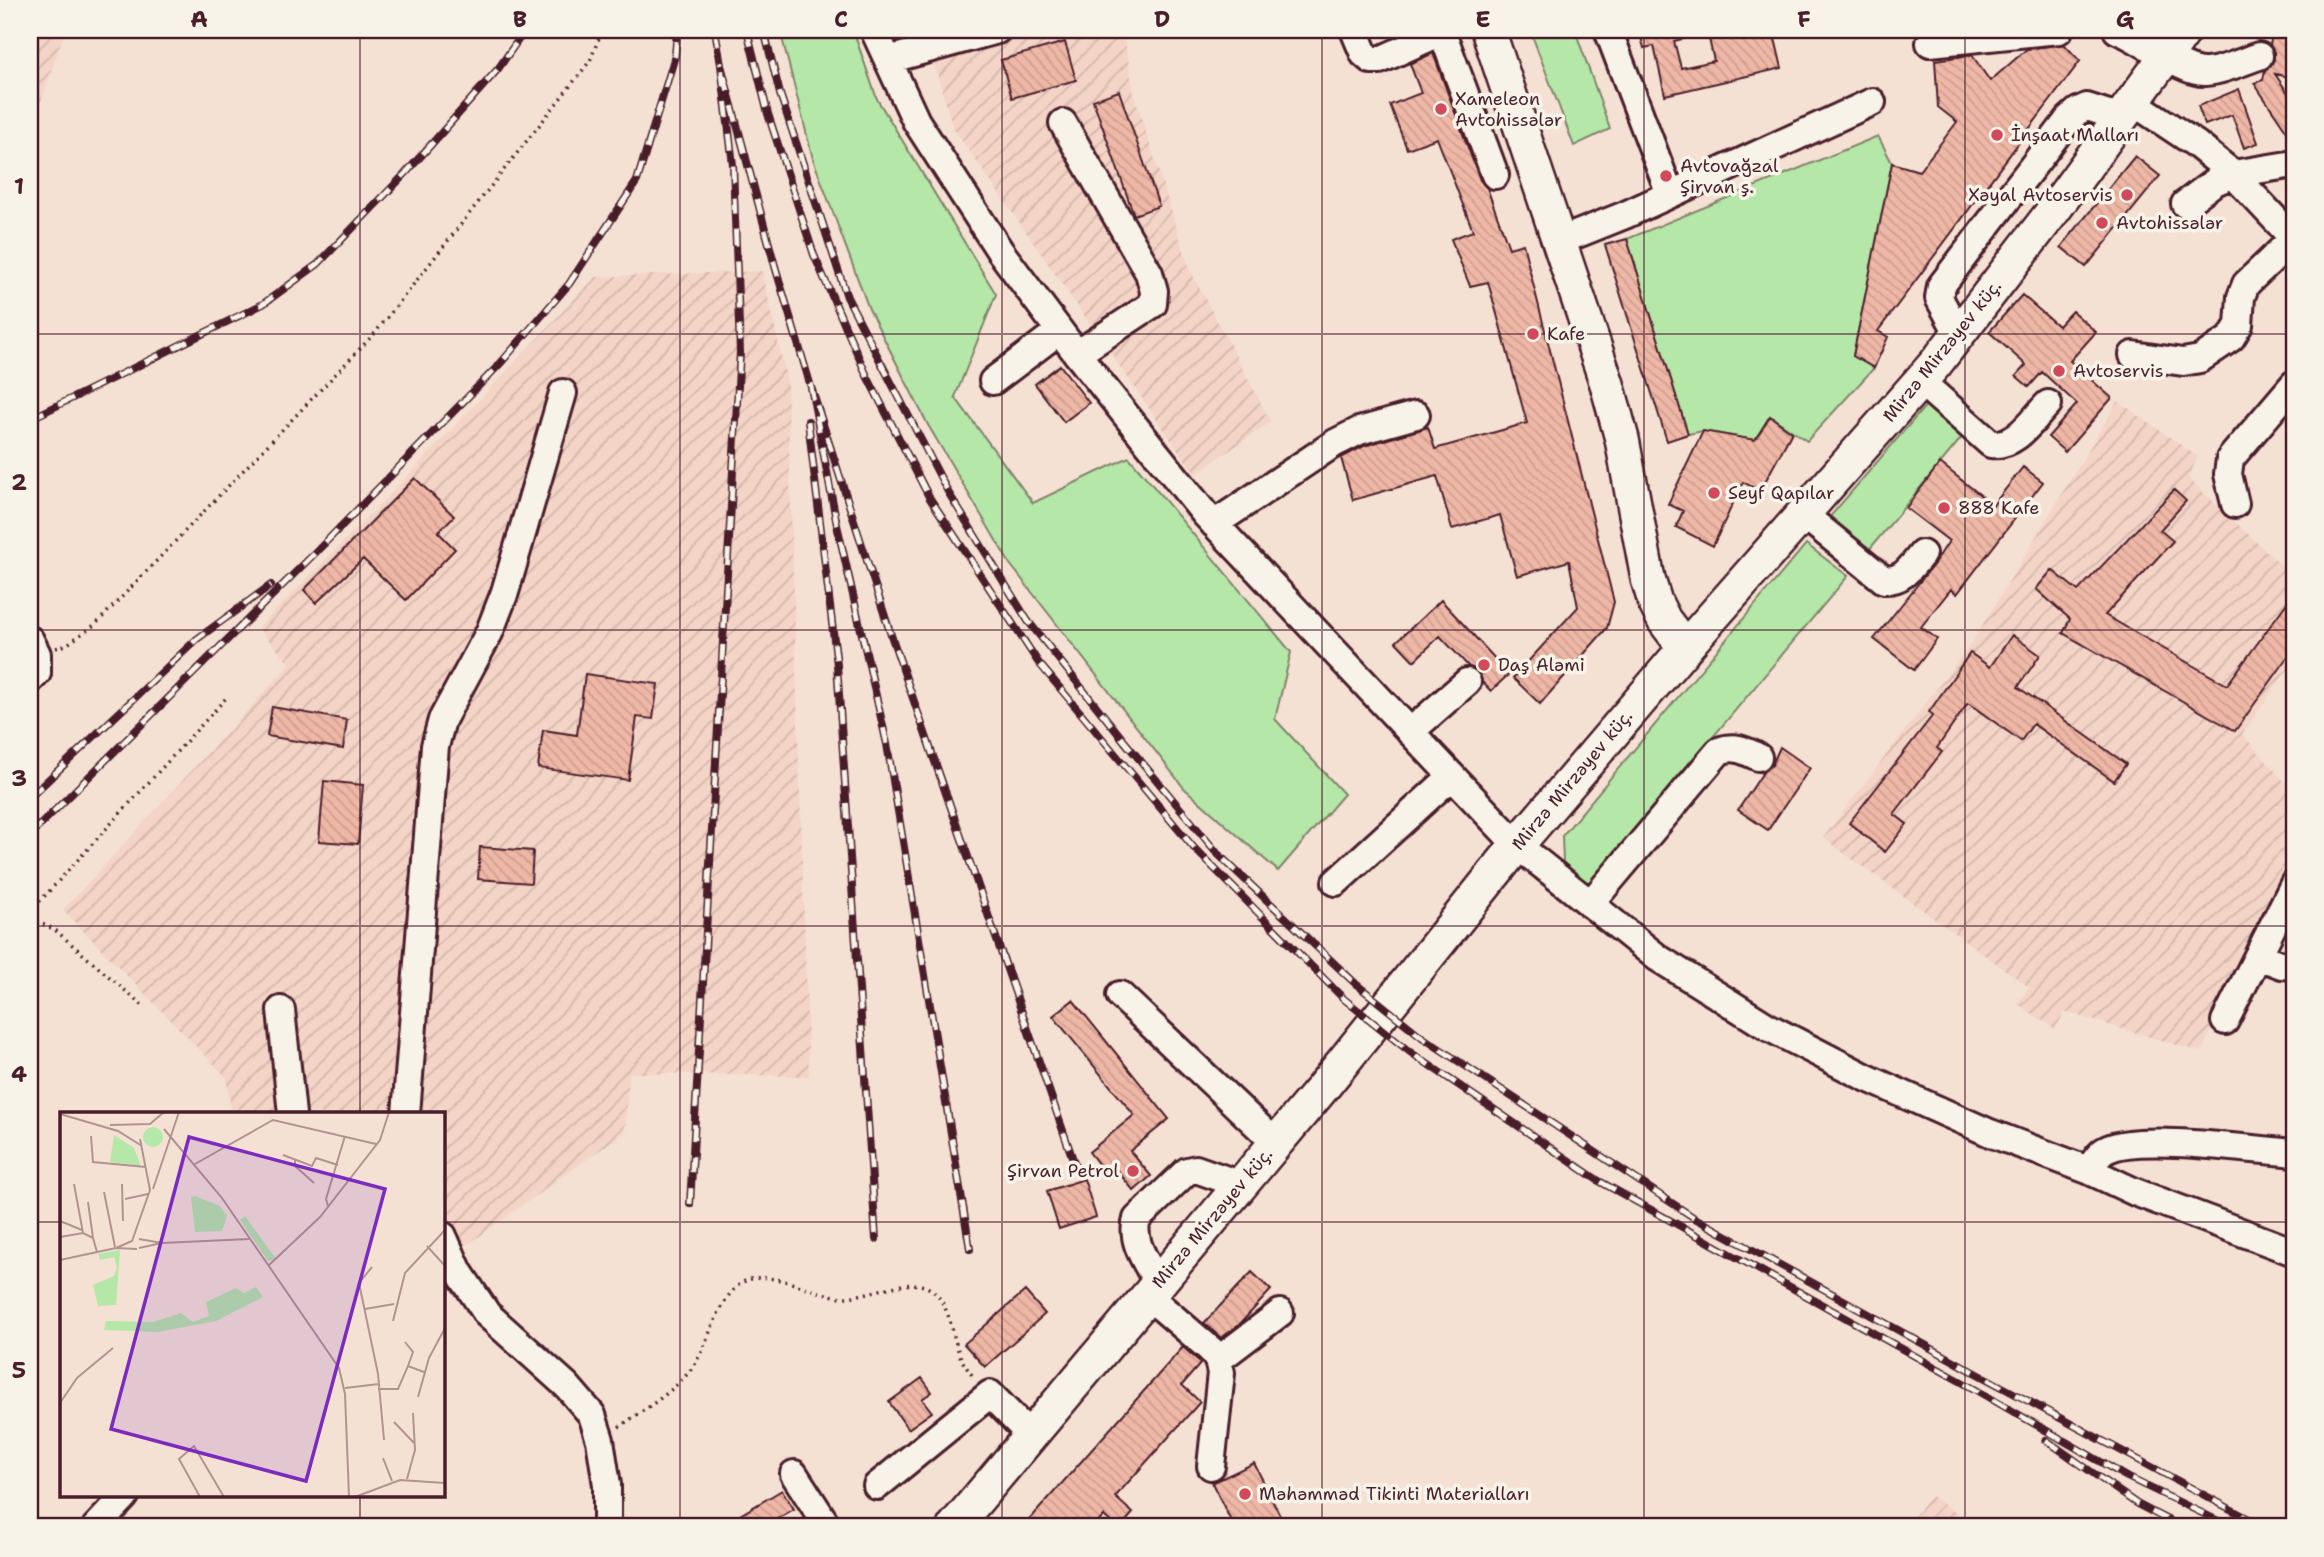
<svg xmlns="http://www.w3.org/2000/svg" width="2324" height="1557" viewBox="0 0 2324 1557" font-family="'Shantell Sans',sans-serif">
  <defs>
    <pattern id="industrial-furrows" width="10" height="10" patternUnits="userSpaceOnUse" patternTransform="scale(1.75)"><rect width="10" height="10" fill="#f3d4c6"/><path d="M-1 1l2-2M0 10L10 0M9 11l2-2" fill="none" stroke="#d2b6aa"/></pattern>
    <pattern id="building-back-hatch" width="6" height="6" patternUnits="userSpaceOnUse" patternTransform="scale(1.75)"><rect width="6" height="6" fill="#efb7a6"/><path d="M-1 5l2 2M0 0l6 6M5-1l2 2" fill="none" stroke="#ce9d8f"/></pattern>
  </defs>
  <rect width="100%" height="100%" fill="#f5e1d4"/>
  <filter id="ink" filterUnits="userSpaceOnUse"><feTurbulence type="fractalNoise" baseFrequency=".0143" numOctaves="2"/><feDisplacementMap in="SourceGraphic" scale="14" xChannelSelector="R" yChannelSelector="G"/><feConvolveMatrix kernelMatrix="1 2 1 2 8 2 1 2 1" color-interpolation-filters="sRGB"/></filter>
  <g filter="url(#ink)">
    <path fill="url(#industrial-furrows)" d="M30,30H65L30,134Z
      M924,30H1123L1134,94L1190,270L1271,422L1195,474L953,128Z
      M762,271L787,381L809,1076L629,1073L625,1132L443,1262V1114H232L226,1077L63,910L290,664L258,628L401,483L595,277Z
      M2118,401L2198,457L2188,478L2294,577V661L2242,734L2294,792V857L2201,1052L2065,1012L2055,1029L2018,1004L2029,987L1823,838L1971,644Z
      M1931,1496L1977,1527H1905Z"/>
    <path fill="#b5e7a8" stroke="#80836a" stroke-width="2" d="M780,30H853L877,99L996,294L955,397L1033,503L1129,457L1291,652L1275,719L1344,794L1278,871L1184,788L1010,564L928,425L869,309L813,159Z
      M1530,30H1575L1610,129L1574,146Z
      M1878,136L1892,163L1853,356L1874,368L1807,441L1770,416L1755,440L1703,431L1688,434L1627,239Z
      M1927,404L1963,436L1868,551L1828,519Z
      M1806,544L1848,576L1588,886L1563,862L1562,836Z"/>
    <path fill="url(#building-back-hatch)" stroke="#4a1f2b" stroke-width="2" d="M1639,30H1694L1695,36L1674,41L1681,68L1714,61L1707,30H1773L1782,68L1665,95L1654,46L1644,48Z
      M2273,30H2294V78L2275,74L2294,102V142L2254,83L2263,80L2265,70L2274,60V52L2270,45Z
      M1065,42L1076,80L1012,98L1001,60Z
      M2064,44L2080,61L1878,331L1888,337L1874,368L1853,356L1892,163L1919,171L1957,122L1938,107L1935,60L1972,55L1990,81L2027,49Z
      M1433,53L1480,180L1487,188L1509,248L1523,244L1614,602L1607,628L1540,704L1513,678L1578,607L1569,561L1517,576L1500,515L1452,529L1437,476L1353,500L1341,458L1364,446L1428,427L1435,449L1527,423L1488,282L1470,286L1451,239L1473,231L1437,138L1407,149L1390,105L1421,93L1410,64Z
      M2239,89L2258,143L2244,148L2232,115L2205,125L2198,106Z
      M1119,91L1159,206L1134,215L1093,100Z
      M2135,156L2160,176L2086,267L2061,247Z
      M1627,239L1688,434L1667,441L1605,245Z
      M2022,295L2058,326L2072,311L2096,332L2070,361L2112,398L2065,452L2048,437L2077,404L2042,372L2029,387L2016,376L2026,365L1989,332Z
      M1060,365L1089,403L1064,422L1035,384Z
      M1770,416L1792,432L1760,491L1743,482L1713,546L1676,527L1683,511L1668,504L1703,431L1755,440Z
      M1940,463L1993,505L2023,467L2043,482L1957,594L1951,589L1921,627L1937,639L1914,670L1874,639L1934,564L1949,541L1906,508Z
      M415,478L454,516L438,532L455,549L406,600L363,559L316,603L304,590Z
      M2174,490L2186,501L2160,530L2173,541L2105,615L2227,685L2294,593V649L2235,731L2063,633L2070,619L2036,589L2052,570L2078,591Z
      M1441,600L1509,674L1491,691L1482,682L1478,671L1469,667L1440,636L1414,661L1396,642Z
      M2012,635L2040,655L2018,687L2126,764L2114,781L2033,724L2021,741L1968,703L1937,748L1942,752L1894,814L1907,824L1885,852L1849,823L1933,715L1929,712L1970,653L1990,667Z
      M585,674L658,684L653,719L637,717L628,780L538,768L543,730L577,735Z
      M272,707L347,720L343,749L267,736Z
      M1780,747L1810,768L1768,830L1738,810L1764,771L1772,765Z
      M324,781L363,785L358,844L319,841Z
      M480,847L533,851L531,883L478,879Z
      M1073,1000L1169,1119L1130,1151L1151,1176L1134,1191L1115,1168L1107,1175L1089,1152L1134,1115L1053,1016Z
      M1084,1179L1096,1217L1059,1229L1047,1191Z
      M1252,1272L1271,1290L1239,1325L1221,1338L1204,1323Z
      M1025,1291L1045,1314L985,1367L964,1344Z
      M1183,1347L1201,1363L1182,1385L1200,1402L1115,1497L1133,1513L1121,1527H1116L1104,1516L1094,1527H1080L1071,1520L1065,1527H1023Z
      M922,1378L932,1392L922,1399L932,1412L908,1429L889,1402Z
      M1254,1463L1286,1527H1234L1212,1483Z
      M782,1490L794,1509L763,1527H720Z"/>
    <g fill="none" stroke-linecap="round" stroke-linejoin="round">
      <g stroke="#4a1f2b" stroke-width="32">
        <path id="minor" d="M874,30L916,121L1000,251L1077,354L1205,514L1517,845L1658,958L1768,1027L1865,1077L1990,1133L2088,1170L2135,1192L2294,1252
          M1354,30L1364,54L1371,60H1380L1446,30
          M1608,30L1670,194
          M2117,30C2142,39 2184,74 2206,72C2223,71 2243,61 2259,56
          M1442,32L1495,175
          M1930,43L2059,30
          M888,60L997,30
          M2133,102L2196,144L2233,174L2294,239
          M1063,123L1149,273L1154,291L1153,304L1077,354
          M2185,204L2213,183L2233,174L2294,164
          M1560,241L1625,215L1872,102
          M1958,333L1939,298L1941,286L2069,119L2078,111L2087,107L2121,118
          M2133,355L2183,362L2200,359L2231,338L2239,325L2241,297L2246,284L2294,238
          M993,381L1059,331
          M1920,381L1991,444C2016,447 2032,420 2048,404
          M2235,504L2228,474L2230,459L2294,384
          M1803,514L1884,580C1903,581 1910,568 1922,554
          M1214,524L1335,443L1359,431L1416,415
          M30,640L37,654V673L30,680
          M1410,732L1467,682
          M1336,882L1452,776
          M1590,904L1719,751C1735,745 1744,750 1758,757
          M2258,956L2282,965L2294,966
          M1120,995L1276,1143
          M281,1010L292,1114
          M2225,1021L2294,884
          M406,1114L435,746L442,720L489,633L505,592L563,393
          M2088,1170C2093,1164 2099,1153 2106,1150C2136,1133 2255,1150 2294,1153
          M443,1236L459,1272L487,1314L567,1386L592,1415L600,1440L607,1485V1527
          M1158,1284C1148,1264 1130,1242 1137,1219L1187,1171L1196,1169L1241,1185
          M1147,1295L1211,1350L1218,1360L1221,1373L1211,1466
          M1218,1360L1280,1313
          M794,1474L828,1527
          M877,1486L990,1394L1030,1435
          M96,1527L125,1496"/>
      </g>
      <g stroke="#4a1f2b" stroke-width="38">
        <path id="major" d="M1488,30L1607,384L1622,439L1648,579L1655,602L1664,620L1685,648
          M954,1527L1323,1087L1517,845L1685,648L1936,363L2053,211L2185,30"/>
      </g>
      <path stroke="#4a1f2b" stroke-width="3.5" stroke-dasharray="2 5" stroke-linecap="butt" d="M56,648L66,645L96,624L375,333L590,61L602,30
        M30,912L227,697
        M30,919L54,929L143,1006
        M619,1427C645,1409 674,1392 693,1367C709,1343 717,1301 740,1284C766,1265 813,1295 842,1297C866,1298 910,1275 930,1289C952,1304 951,1338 962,1360C965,1366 970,1372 974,1378"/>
      <use href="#minor" stroke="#f7f3e8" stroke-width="26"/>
      <use href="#major" stroke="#f7f3e8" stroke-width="33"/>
      <g stroke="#4a1f2b" stroke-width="8">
        <path id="rail" d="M715,30L721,65
          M747,30L768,114L814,255L867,376L929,497L1038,662L1194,848L1344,999L1410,1052L1599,1181L1969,1386L2127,1477L2231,1527
          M764,30L780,94L847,297L948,492L1028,621L1125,742L1218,854L1356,984L1422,1037L1693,1217L1976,1373L2264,1527
          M30,419L263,304L318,264L405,174L498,69L525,30
          M808,421L837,665L876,1239
          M30,797L197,639L271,585
          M30,835L315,553L499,365L569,284L637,181L675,56L677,30
          M690,1204L740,352L733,165L721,65L775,266L811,387
          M970,1249L887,744L837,525L811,387L891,635L1077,1171
          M2046,1440L2137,1504L2181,1527"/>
      </g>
      <use href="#rail" stroke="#f7f3e8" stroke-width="5" stroke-dasharray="16" stroke-linecap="butt"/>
    </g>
  </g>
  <path fill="none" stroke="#4a1f2b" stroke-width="2" stroke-opacity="0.55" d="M360,30V1114M680,30V1527M1002,30V1527M1322,30V1527M1644,30V1527M1965,30V1527M30,334H2294M30,630H2294M30,926H2294M30,1222H61M443,1222H2294M360,1496V1527"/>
  <g fill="#d1495b" stroke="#f7f3e8" stroke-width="2.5">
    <circle cx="1441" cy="109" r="7"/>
    <circle cx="1997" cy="135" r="7"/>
    <circle cx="1666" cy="176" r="7"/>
    <circle cx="2127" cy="195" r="7"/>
    <circle cx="2102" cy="223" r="7"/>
    <circle cx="1533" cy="334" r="7"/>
    <circle cx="2059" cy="371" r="7"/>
    <circle cx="1714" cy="493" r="7"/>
    <circle cx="1944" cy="508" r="7"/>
    <circle cx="1484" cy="665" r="7"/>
    <circle cx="1133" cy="1171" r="7"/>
    <circle cx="1245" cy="1494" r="7"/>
  </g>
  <g text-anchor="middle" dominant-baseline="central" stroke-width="7" stroke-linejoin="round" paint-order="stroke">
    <g font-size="18" fill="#4a1f2b" stroke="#f7f3e8" text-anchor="start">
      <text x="1455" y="99">Xameleon<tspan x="1455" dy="21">Avtohissələr</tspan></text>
      <text x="2011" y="135">İnşaat Malları</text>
      <text x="1680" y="166">Avtovağzal<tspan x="1680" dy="21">Şirvan ş.</tspan></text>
      <text x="2113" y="195" text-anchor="end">Xəyal Avtoservis</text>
      <text x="2116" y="223">Avtohissələr</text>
      <text x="1547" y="334">Kafe</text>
      <text x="2073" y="371">Avtoservis</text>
      <text x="1728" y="493">Seyf Qapılar</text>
      <text x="1958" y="508">888 Kafe</text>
      <text x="1498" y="665">Daş Aləmi</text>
      <text x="1119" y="1171" text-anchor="end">Şirvan Petrol</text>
      <text x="1259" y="1494">Məhəmməd Tikinti Materialları</text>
    </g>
    <g font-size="18" fill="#4a1f2b" stroke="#f7f3e8">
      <text transform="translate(1942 351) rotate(-51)">Mirzə Mirzəyev küç.</text>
      <text transform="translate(1572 780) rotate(-50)">Mirzə Mirzəyev küç.</text>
      <text transform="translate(1212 1218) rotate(-50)">Mirzə Mirzəyev küç.</text>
    </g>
  </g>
  <g transform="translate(60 1112)">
    <rect width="385" height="385" fill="#f5e1d4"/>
    <path d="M135,84L160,94L167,104L162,119L135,120L131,85ZM185,104L216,147L208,149L180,108ZM196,175L203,185L156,209L98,220L44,218L46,209L93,210L121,201L133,210L149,204L146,190L176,176L184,181Z" fill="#b5e7a8"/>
    <path d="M83 25a10 10 0 1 1 20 0a10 10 0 1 1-20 0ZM54,23L74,36L81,54L50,50ZM60,138L56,193L38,194L33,173L54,164L57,155L54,145L40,148L38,142Z" fill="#b5e7a8"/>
    <path fill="none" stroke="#b19390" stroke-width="2" d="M0,2L58,19L82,34M50,13L90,12L104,0M104,17L162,86L279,256L285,282L289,385M31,24L33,50L86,55M223,43L252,54L256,46L278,53M235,48V54L254,71M135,52L213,8L316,32M14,72L23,121M62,72L63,109M93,77L119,0M44,80L55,135M65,87L88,82M28,90L33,126M268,94L266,87L285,24M0,109L22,118M0,125L23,121L33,126L37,140M79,127L102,131L79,136M102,131L189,127M367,134L385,154M77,137L56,136L72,129L90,78L80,27M0,148L56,136M208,154L260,105L320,28L329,0M312,155L299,171L318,262L324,328M305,197L334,192M333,209L345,161L385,118M345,230L353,240L348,254M285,276L319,272M318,277H338L348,254L364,260M358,285L369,246L385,216M0,291L17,266L53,236M334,310L354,331M323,346L332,369M347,367L355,338L353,301M140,385L119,347L134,334L164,385M295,385L340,368L385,371"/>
    <path fill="#7b2cbf" fill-opacity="0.15" stroke="#7b2cbf" stroke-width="3.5" d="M129,25L325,77L246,369L51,317Z"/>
    <rect width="385" height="385" fill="none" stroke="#4a1f2b" stroke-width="3.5"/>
  </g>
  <rect width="2324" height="1557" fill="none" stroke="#f7f3e8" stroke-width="77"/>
  <rect x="38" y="38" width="2248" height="1480" fill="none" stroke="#4a1f2b" stroke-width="2.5"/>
  <g font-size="23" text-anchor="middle" font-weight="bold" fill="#4a1f2b">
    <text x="199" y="27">A</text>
    <text x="520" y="27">B</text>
    <text x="841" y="27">C</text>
    <text x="1162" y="27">D</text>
    <text x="1483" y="27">E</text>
    <text x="1804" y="27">F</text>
    <text x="2125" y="27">G</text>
    <text x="19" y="194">1</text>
    <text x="19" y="490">2</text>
    <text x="19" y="786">3</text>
    <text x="19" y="1082">4</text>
    <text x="19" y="1378">5</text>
  </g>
</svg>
